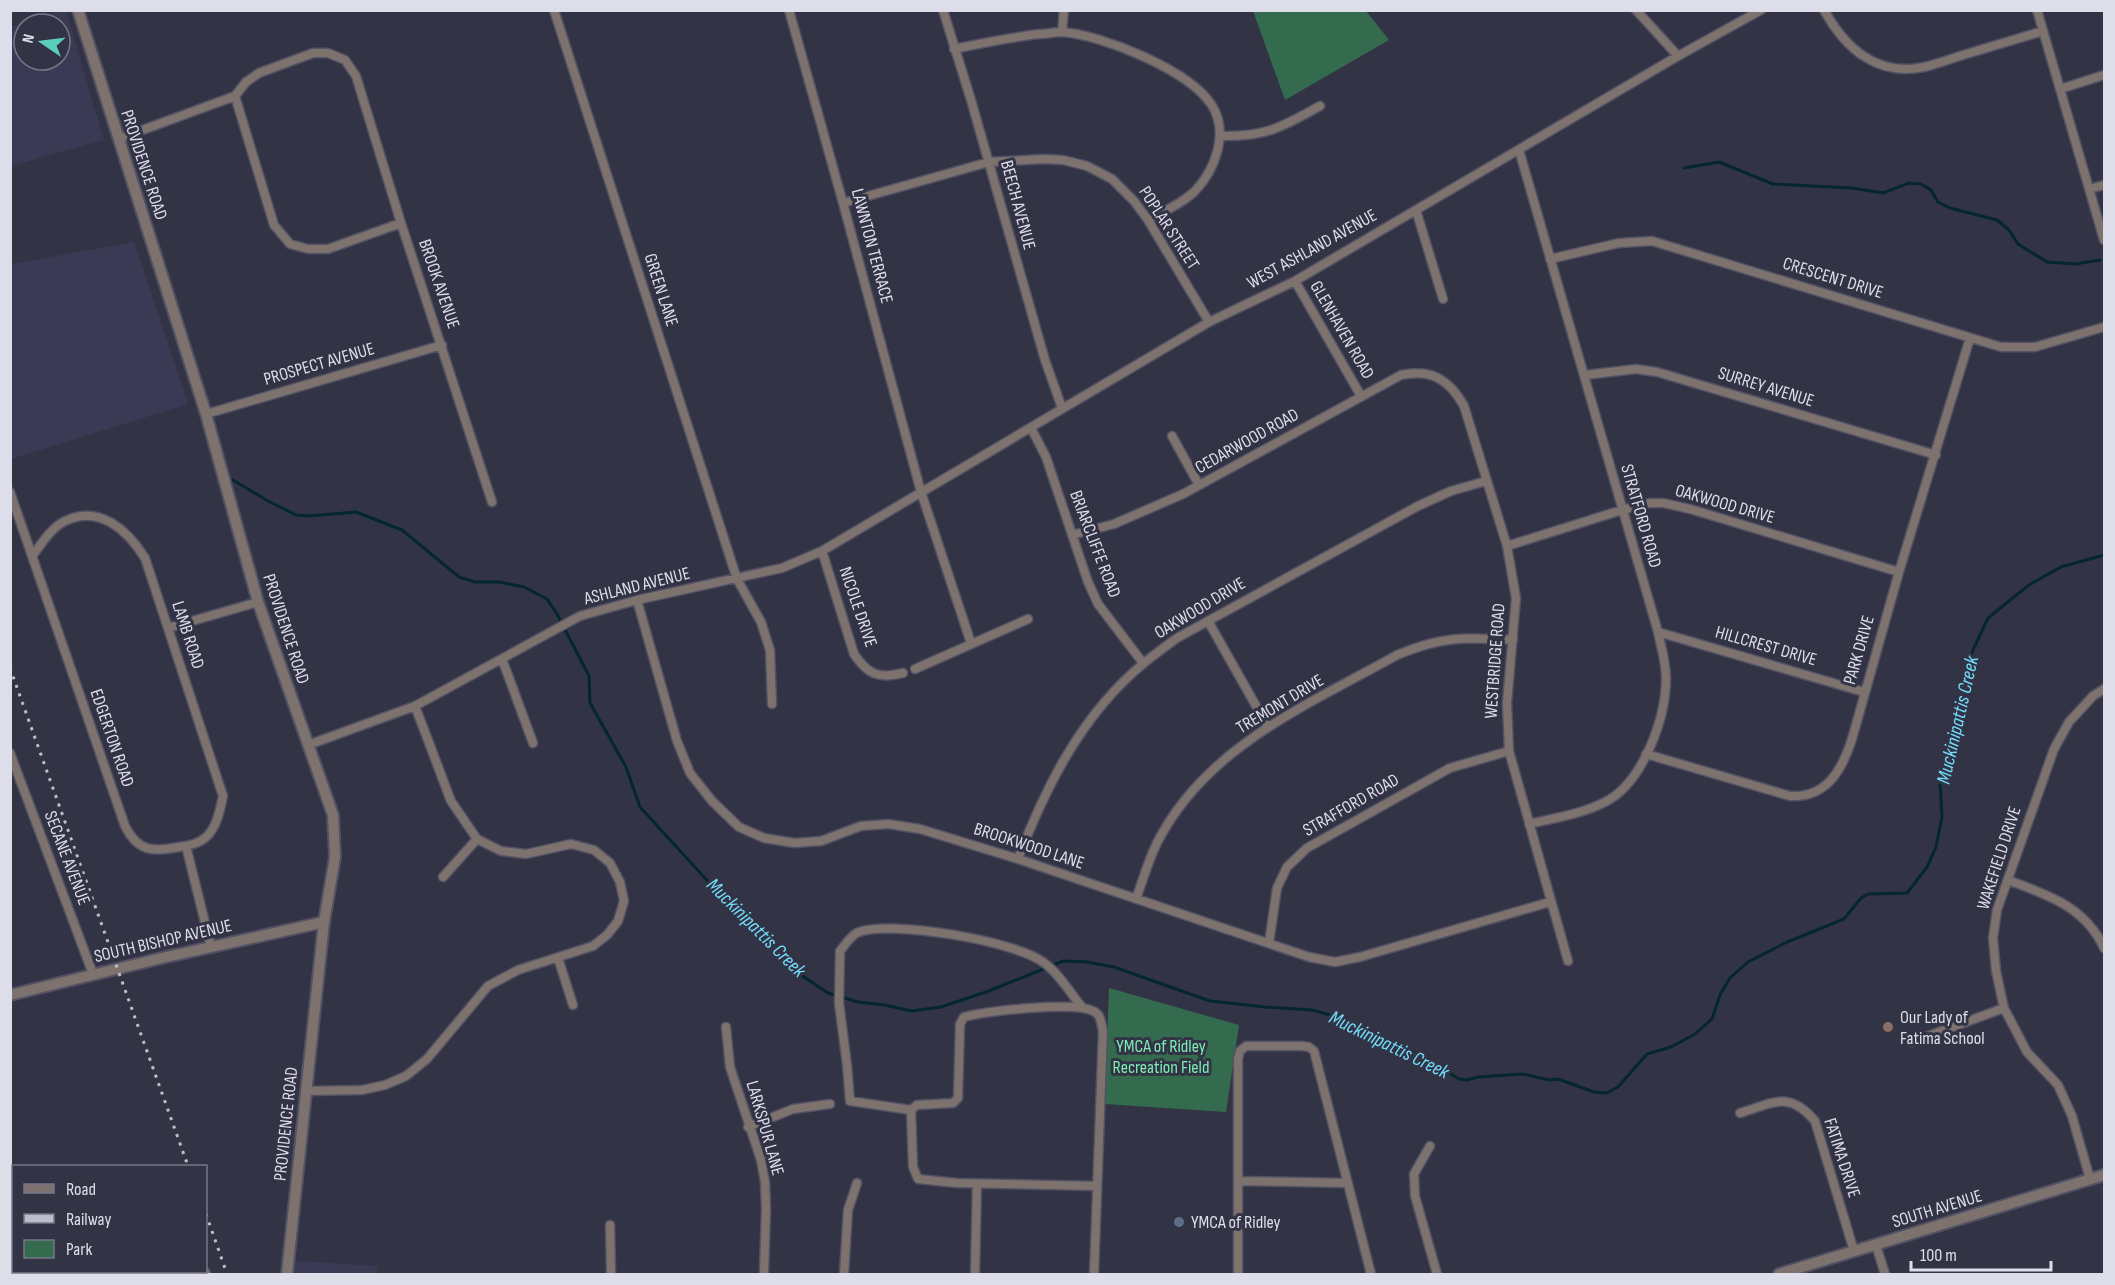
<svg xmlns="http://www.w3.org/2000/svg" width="2115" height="1285" viewBox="0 0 2115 1285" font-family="'Sofia Sans Condensed',sans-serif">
  <rect width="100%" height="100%" fill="#333346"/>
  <path fill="#3b3a54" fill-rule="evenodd" d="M63,10L66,11L104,140L11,166V27ZM24,24H60V60H24Z
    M134,242L188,404L11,459V264Z
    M295,1261L378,1266L377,1274H294Z"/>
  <path fill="#346b4f" d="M1253,11H1366L1389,40L1285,100Z
    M1109,988L1239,1025L1226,1112L1105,1104Z"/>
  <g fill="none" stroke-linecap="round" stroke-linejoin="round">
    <path stroke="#04262f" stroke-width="3" d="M1684,168L1719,162L1773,184L1852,188L1883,193L1909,183L1921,184L1931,190L1938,202L1950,208L1997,220L2009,230L2018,244L2047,262L2075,264L2100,260
      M233,480L268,501L296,515L309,516L356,512L402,530L459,577L475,582H499L524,587L547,599L557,614L589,676L590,703L626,767L640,807L758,936L792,969L828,993L858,1002L885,1005L911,1011L941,1007L989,991L1063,961L1087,962L1114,967L1210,1001L1265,1007L1312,1010L1330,1015L1351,1027L1422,1056L1459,1079L1467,1080L1478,1077L1523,1074L1549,1080L1558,1079L1594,1092L1607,1093L1618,1087L1647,1054L1671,1047L1695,1034L1712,1019L1720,995L1730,978L1748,962L1787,942L1844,919L1861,898L1868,894L1907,893L1927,867L1936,847L1942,817L1940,782L1960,722L1962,695L1973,650L1988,618L2029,585L2061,567L2104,555"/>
    <g stroke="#525264" stroke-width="11">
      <path id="minor" d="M554,10L737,579L761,622L770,650L772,704
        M789,10L843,203L921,492L971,643
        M943,10L971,100L1045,360L1062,408
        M1636,10L1678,56
        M1824,10C1845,48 1877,77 1924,67C1937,64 1950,59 1963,55C1990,47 2016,39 2043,31
        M2037,10L2104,240
        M1062,32L1064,10
        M954,49C983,43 1011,37 1040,34C1047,34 1055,32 1062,32C1103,35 1188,70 1211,104C1230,132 1215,170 1195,191C1183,203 1163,212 1148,220
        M2060,89L2104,75
        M235,96L274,225L290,244L308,249H328L401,223
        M1221,136C1266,137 1282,127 1320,106
        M118,139L235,96L246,82L259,73L313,53H328L345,60L356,76L401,223L492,502
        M1519,150L1658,632C1661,647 1666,662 1666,678C1666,718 1643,783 1605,802C1582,814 1554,818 1529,824
        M2089,189L2104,185
        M843,203L989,162L1044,159L1063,160L1087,166L1112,179L1134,201L1148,220L1209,322
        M1416,210L1443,299
        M1550,259L1619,243L1652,241L2001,347H2035L2104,327
        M1295,281L1361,396
        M1585,375L1636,369L1657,372L1936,455
        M206,414L442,345
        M1031,428L1046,457L1088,582L1098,604L1143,663
        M1172,436L1199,485
        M10,492L125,826C138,852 153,852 179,847C187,846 199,843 205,838C217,828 220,810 223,796L145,558C128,531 100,504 65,521C51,528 42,543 33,555
        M1072,535L1114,524L1183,494L1401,375C1431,369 1449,379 1464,406L1507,546L1516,598L1507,703L1509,751L1568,961
        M1507,546L1622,510L1650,503H1663L1690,509L1899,572
        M822,551L854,654C868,675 879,679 903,673
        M637,600L677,741L690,773L712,801L739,827L764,838L794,843L821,841L861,826L888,824L920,829L1018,859L1309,957L1335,962L1360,957L1550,902
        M1208,621L1268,727
        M168,628L258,602
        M1658,632L1864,692
        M502,659L533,743
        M915,669L1028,619
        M308,745L415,706L580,616L637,600L782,568L822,551L1209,322L1295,281L1678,56L1761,10
        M10,753L93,974
        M1646,754L1790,796C1827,798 1842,770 1852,739L1899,572L1970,338
        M186,846L211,947
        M1018,859C1046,786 1082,714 1144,663C1155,654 1166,646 1177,638L1418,506L1451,491L1486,481
        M443,877L477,839
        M2008,880C2047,895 2085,906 2104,948
        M1136,899C1143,880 1148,861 1157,843C1206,746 1308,705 1397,655C1442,636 1465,637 1513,640
        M1269,943L1277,888L1287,867L1307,848L1450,768L1509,751
        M558,958L573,1005
        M726,1027L730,1067L761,1160L765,1182L766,1209L764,1274
        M1912,1042L2004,1008
        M305,1091L362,1090L385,1085L406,1076L427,1059L488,986L518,970L593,946L607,935L618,921L624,901L620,882L610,863L594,850L571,844L526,854L501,851L477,839L451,801L415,706
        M911,1110L917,1105L953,1103L958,1098L960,1024L964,1017C987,1011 1074,1001 1093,1011C1101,1014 1101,1023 1103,1031L1094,1274
        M911,1110L850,1101L847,1065L839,1003L840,951C845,945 852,934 859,932C893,920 1014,941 1043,962C1059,973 1070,993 1082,1007
        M911,1110L913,1167L918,1179L957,1183L1097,1186
        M1740,1113C1773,1103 1789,1090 1815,1121L1854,1251
        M748,1127L793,1109L830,1104
        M1430,1146L1414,1174L1415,1196L1437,1274
        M2090,1179L2072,1116L2058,1085L2027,1052L2004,1008L1996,971L1993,938L1997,910L2054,749L2069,722L2093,696L2104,689
        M1238,1181L1348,1183
        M610,1225L611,1274
        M1876,1245L1885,1274
        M50,1272L51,1274
        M205,1272L206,1274
        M844,1274L848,1210L857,1183
        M975,1274L977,1184
        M1238,1274V1059L1240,1051L1246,1046H1302L1309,1047L1314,1051L1371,1274"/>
    </g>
    <g stroke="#525264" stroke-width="14">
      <path id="tertiary" d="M78,10L206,414L258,602L333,815L335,857L324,922L287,1274
        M10,995L166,957L324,922
        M1779,1274L2104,1175"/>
    </g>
    <use href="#minor" stroke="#7d726e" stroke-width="8"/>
    <use href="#tertiary" stroke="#7d726e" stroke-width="10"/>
    <path stroke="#bdbdcb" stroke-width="3" stroke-dasharray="3 6" stroke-linecap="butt" d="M10,668L188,1166
      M206,1214L227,1274"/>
  </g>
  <circle fill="#8d6e63" stroke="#333346" stroke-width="2" cx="1888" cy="1027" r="6"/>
  <circle fill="#5c6f8a" stroke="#333346" stroke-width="2" cx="1179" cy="1222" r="6"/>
  <g text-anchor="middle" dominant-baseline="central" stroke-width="6" stroke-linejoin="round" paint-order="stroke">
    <g font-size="18" fill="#dedeeb" stroke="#333346">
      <text transform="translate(144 165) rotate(72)">PROVIDENCE ROAD</text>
      <text transform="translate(1018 205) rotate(75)">BEECH AVENUE</text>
      <text transform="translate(1169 228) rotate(57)">POPLAR STREET</text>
      <text transform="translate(872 246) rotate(75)">LAWNTON TERRACE</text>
      <text transform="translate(1312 249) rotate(-29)">WEST ASHLAND AVENUE</text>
      <text transform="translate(1833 278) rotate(17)">CRESCENT DRIVE</text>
      <text transform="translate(439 284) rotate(71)">BROOK AVENUE</text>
      <text transform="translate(661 290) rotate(72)">GREEN LANE</text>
      <text transform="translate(1342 330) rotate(60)">GLENHAVEN ROAD</text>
      <text transform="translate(319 364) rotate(-16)">PROSPECT AVENUE</text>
      <text transform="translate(1766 387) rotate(17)">SURREY AVENUE</text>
      <text transform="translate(1247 441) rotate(-29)">CEDARWOOD ROAD</text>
      <text transform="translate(1725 504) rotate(16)">OAKWOOD DRIVE</text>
      <text transform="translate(1641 516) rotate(74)">STRATFORD ROAD</text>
      <text transform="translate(1095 544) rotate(69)">BRIARCLIFFE ROAD</text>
      <text transform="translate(637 586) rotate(-14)">ASHLAND AVENUE</text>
      <text transform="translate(858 607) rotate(71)">NICOLE DRIVE</text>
      <text transform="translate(1200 608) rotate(-31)">OAKWOOD DRIVE</text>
      <text transform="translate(286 629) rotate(72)">PROVIDENCE ROAD</text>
      <text transform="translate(188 635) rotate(72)">LAMB ROAD</text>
      <text transform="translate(1766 646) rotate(16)">HILLCREST DRIVE</text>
      <text transform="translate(1859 650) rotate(-74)">PARK DRIVE</text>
      <text transform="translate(1495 661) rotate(-86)">WESTBRIDGE ROAD</text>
      <text transform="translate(1280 704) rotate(-31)">TREMONT DRIVE</text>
      <text transform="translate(112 738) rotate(71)">EDGERTON ROAD</text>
      <text transform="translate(1351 805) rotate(-30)">STRAFFORD ROAD</text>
      <text transform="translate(1029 846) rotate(18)">BROOKWOOD LANE</text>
      <text transform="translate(67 858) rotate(69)">SECANE AVENUE</text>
      <text transform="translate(1999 858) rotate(-72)">WAKEFIELD DRIVE</text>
      <text transform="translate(163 941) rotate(-13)">SOUTH BISHOP AVENUE</text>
      <text transform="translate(286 1124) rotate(-84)">PROVIDENCE ROAD</text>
      <text transform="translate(765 1128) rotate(74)">LARKSPUR LANE</text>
      <text transform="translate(1842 1158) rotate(72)">FATIMA DRIVE</text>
      <text transform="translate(1937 1209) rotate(-17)">SOUTH AVENUE</text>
    </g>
    <g font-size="18" fill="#dedeeb" stroke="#333346" text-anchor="start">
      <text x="1900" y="1017">Our Lady of<tspan x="1900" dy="21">Fatima School</tspan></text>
      <text x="1191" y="1222">YMCA of Ridley</text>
    </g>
    <g font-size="18" fill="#7cedb3" stroke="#333346">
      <text x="1161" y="1046">YMCA of Ridley<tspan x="1161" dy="21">Recreation Field</tspan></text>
    </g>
    <g font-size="20" font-style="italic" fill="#72dcfa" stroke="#333346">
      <text transform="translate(1958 720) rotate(-77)">Muckinipattis Creek</text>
      <text transform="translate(756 928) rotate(45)">Muckinipattis Creek</text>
      <text transform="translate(1389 1045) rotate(26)">Muckinipattis Creek</text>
    </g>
  </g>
  <rect width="2115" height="1285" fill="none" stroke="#dedeeb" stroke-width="24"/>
  <rect x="12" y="1165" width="195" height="108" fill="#333346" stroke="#777788" stroke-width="1.5"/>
  <rect x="24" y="1184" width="30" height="9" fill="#7d726e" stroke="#777788" stroke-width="1.5"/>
  <text x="66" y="1195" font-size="18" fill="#dedeeb">Road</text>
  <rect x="24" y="1214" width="30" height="9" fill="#bdbdcb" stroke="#777788" stroke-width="1.5"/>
  <text x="66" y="1225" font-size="18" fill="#dedeeb">Railway</text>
  <rect x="24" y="1240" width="30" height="18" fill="#346b4f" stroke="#777788" stroke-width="1.5"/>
  <text x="66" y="1255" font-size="18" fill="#dedeeb">Park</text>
  <g transform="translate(42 42) rotate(284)"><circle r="28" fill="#333346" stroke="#777788" stroke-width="1.5"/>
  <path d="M0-4.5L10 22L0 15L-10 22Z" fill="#5bcebb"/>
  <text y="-9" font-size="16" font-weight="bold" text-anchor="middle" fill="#dedeeb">N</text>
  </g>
  <path d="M1911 1261v9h140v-9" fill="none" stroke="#dedeeb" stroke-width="3"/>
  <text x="1920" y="1261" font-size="18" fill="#dedeeb" stroke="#333346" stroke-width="4.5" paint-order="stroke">100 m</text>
</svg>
